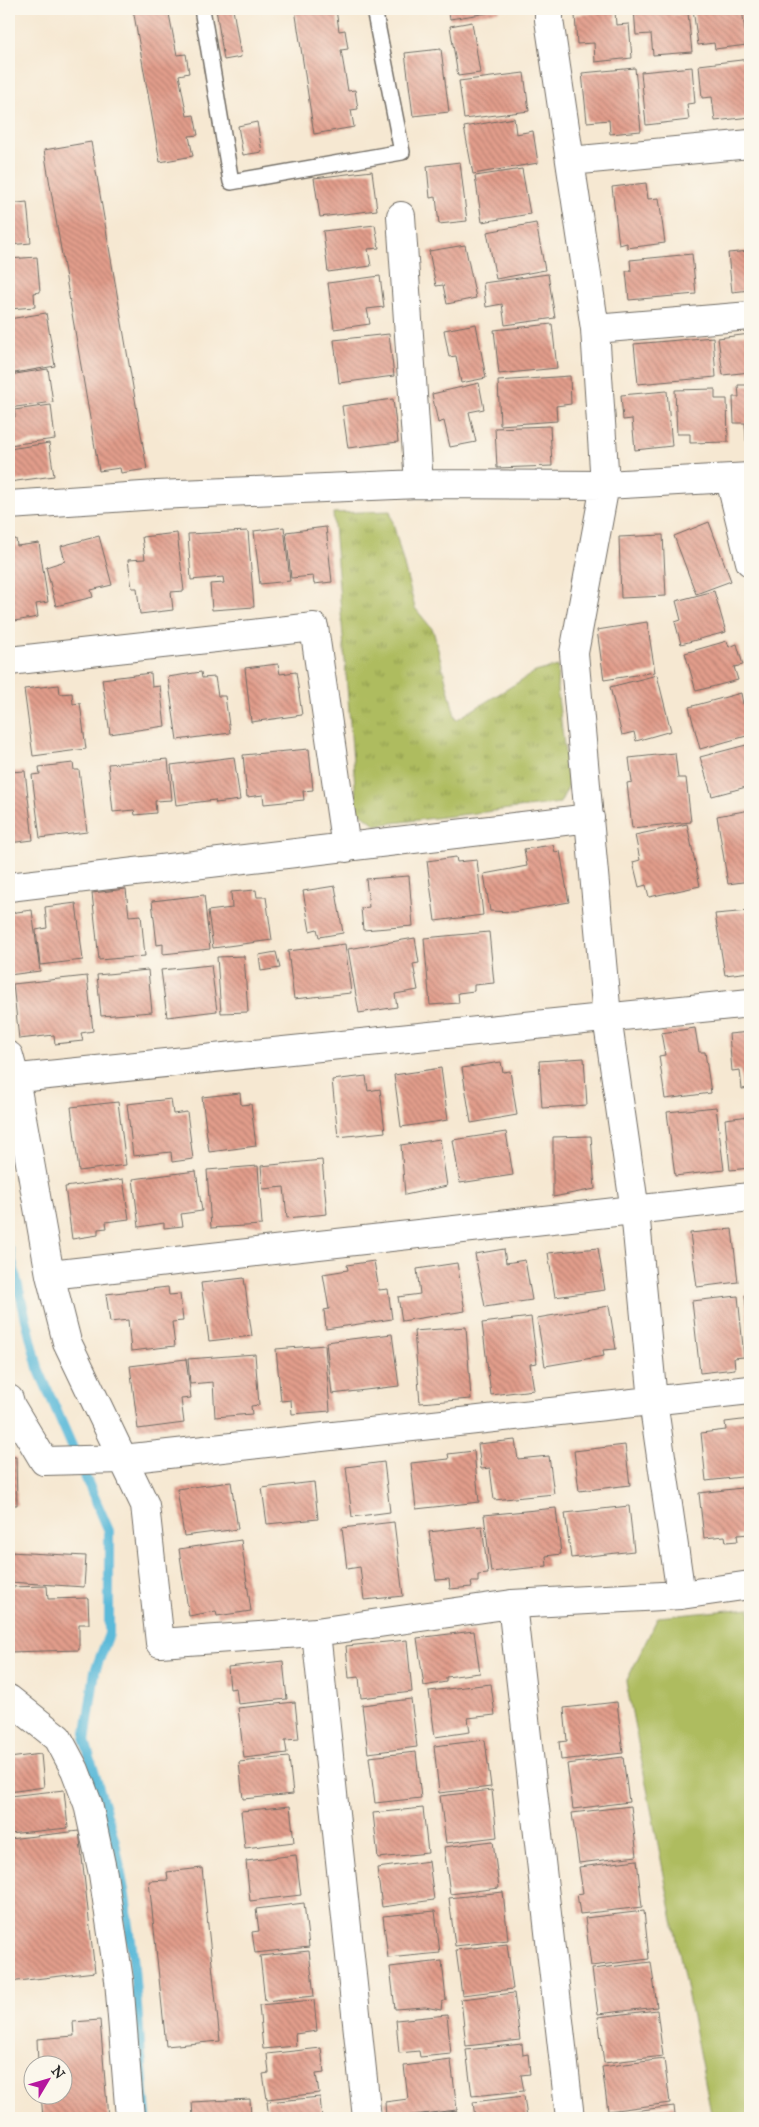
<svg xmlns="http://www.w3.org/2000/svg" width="759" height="2127" viewBox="0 0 759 2127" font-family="'IM FELL Great Primer',serif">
  <defs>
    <pattern id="grass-tufts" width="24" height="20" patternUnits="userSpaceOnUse" patternTransform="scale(1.25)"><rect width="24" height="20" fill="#aebc5e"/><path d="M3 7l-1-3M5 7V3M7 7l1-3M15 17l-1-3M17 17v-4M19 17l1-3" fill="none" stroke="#8e994e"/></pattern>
    <pattern id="building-back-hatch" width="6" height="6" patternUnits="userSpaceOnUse" patternTransform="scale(1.25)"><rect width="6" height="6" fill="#e29d8b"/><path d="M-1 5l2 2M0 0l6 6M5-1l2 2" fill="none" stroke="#b78072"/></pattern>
  </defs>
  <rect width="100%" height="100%" fill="#fbf7ec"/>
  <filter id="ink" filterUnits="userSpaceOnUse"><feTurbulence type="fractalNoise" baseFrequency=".02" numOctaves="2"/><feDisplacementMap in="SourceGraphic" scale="10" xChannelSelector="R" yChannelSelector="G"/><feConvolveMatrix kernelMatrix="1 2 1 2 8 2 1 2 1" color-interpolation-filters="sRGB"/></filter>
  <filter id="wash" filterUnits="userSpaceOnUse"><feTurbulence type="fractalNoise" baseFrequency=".0096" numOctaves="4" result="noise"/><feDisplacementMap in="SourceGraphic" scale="20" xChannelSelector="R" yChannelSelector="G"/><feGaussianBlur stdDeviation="1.12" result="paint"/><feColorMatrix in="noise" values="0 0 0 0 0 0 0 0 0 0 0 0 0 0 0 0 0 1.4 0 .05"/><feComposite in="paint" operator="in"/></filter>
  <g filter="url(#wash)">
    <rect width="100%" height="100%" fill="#f6e8d2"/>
    <path fill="url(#grass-tufts)" stroke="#6c7444" d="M390,511L415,608L433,630L456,720L535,672L558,666L557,689L569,785L560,803L376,825L357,810L333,513Z"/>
    <path fill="#aebc5e" stroke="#6c7444" d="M750,1608V2118H712L626,1682L658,1617Z"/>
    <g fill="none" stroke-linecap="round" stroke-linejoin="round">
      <path stroke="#5bbad9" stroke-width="10" d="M9,1249L38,1368L109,1531V1634L95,1671L85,1741L115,1842L125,1896L133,1956L146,2118"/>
    </g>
    <g id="blocks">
      <path fill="url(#building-back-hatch)" d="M133,9H177L178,13L169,14L177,55L186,54L189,73L179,75L187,116L194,115L198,135L189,136L193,156L160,162Z
        M216,9H233L241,57L224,60Z
        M295,9H336L339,31L345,30L348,49L341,50L348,91L355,90L358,109L351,110L354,127L314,134Z
        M448,9H499L500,11L450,19Z
        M634,9H672V15L688,13L692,52L653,55L651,34L636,35Z
        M693,9H742L747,45L715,49L714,43L698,45Z
        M615,11L616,25L629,24L632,58L595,62L594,43L577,44L575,15Z
        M472,22L480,73L458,76L450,26Z
        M441,49L449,112L413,116L405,53Z
        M750,59V117L715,121L712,97L702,98L699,65Z
        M692,67L695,103L687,104L689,120L646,125L641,72Z
        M635,68L641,131L610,134L609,120L587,122L582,73Z
        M524,73L529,111L464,119L459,81Z
        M514,118L516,134L533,131L538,163L473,174L464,127Z
        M257,122L262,152L243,155L238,126Z
        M91,142L147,469L121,473L120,468L99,471L44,150Z
        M460,162L467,221L439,224L436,197L430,198L427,166Z
        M522,169L530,214L482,222L475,176Z
        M372,171L377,210L320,217L314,178Z
        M646,183L648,199L659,198L665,243L627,248V243L619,245L612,187Z
        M27,202L31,243L9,245V204Z
        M536,223L545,270L496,279L487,232Z
        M375,225L379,248L368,249L371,266L328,272L323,231Z
        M465,245L476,298L447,304L443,285L436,286L429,251Z
        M750,251V290L732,292L728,253Z
        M692,254L696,294L629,300L626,271H631L630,260Z
        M37,257L40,292L34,293L35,307L9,309V259Z
        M548,274L555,318L505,325L502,304L486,307L483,283Z
        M380,276L384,307L367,309L370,324L334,329L328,283Z
        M46,313L55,366L9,374V319Z
        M476,324L486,378L461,383L456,356L449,357L444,330Z
        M552,324L557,368L499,374L494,330Z
        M389,334L394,376L339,383L334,340Z
        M750,334V372L723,375L718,338Z
        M713,337L716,377L638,384L634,344Z
        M48,369L53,402L9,408V375Z
        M570,376L571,404L556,406L557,421L500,425L498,381Z
        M479,383L484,409L469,412L476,442L450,447L444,421L438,423L432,394Z
        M738,385H750V440L746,441L745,423H734L733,397H739Z
        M715,389V399H727L728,442L690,443V434H677L675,390Z
        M667,391L672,446L635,450L632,419L623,420L621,395Z
        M393,399L398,442L348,448L342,406Z
        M51,405L55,439L9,445V417H15L14,410Z
        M550,426L552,466L497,468L495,428Z
        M49,443L54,476L9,482V449Z
        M709,522L731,581L696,594L674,536Z
        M284,527L290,581L260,584L254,531Z
        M326,527L332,582L314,584L313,576L291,578L286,532Z
        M248,531L254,607L212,610L210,584L224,583L223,577L191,580L188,534Z
        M177,533L184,591L171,592L173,610L140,614L137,588H132L128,560L145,559L142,537Z
        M663,535L666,596L621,598L619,537Z
        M99,536L112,585L91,590L93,597L56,606L46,567L65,561L61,546Z
        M16,539L17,546L39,543L48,602L36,604L38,617L9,622V540Z
        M714,591L726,632L681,644L675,622L681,620L676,601Z
        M647,622L655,672L604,680L597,630Z
        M727,641L729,647L737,644L743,665L734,667L738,680L696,691L685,653Z
        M278,664L280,674L296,672L302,715L251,722L245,668Z
        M201,672L202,678L215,677L218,696H225L230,733L177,740L168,677Z
        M151,673L152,687L160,686L165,726L110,734L102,679Z
        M657,675L671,731L636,741L634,732L622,735L610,687Z
        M59,685L60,694L72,693L73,704L80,703L86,749L33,756L24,689Z
        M741,693L743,704L750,702V735L700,749L689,707Z
        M750,744V786L712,796L700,757Z
        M309,749L313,790L303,791L304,800L264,804L263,795L247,797L243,755Z
        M675,753L678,778H686L691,822L632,828L627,783L632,782L629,758Z
        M234,757L240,800L216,803L215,800L176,805L171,765Z
        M168,759L172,800L155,801L156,813L135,815L134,810L113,812L108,764Z
        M73,763L74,770H79L87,832L40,838L32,775L40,774L39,767Z
        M25,771L33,840L9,843V772Z
        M750,810V881L728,884L717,816Z
        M687,824L700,886L649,897L646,885L639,887L633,862L640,860L635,835Z
        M553,845L555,852L560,851L569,902L513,912L490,911L484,874L527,866L524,849Z
        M456,857L457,862L477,860L483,915L435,921L427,861Z
        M409,876L413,926L363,930L361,908L369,907L366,879Z
        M335,886L343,933L319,937L317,929L310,931L303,891Z
        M126,889L129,916L141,915L145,956L99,960L92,893Z
        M256,890L257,897H266L272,940L213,948L208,911L232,908L231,892Z
        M204,895L210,949L163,954V944L157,945L152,901Z
        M76,903L83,960L40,965L36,930L47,928L45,907Z
        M32,910L40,971L9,975V913Z
        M750,911V972L725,975L715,914Z
        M489,932L494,983L474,985V991L458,993L459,1003L430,1005L424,938Z
        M415,938L419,963L413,964L418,990L395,994L397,1007L359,1013L348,949Z
        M345,944L351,993L294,999L288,951Z
        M276,952L280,968L261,971L259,955Z
        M244,956L248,1012L221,1013L217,957Z
        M211,965L217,1011L167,1017L161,970Z
        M148,970L152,1012L101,1016L97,975Z
        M87,976L93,1031L81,1033L83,1041L55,1044L54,1035L19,1039L13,984Z
        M695,1028L699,1052H705L711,1093L665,1099L659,1056L665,1055L661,1033Z
        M750,1032V1088L742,1089L740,1070L732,1071L729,1034Z
        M584,1058L587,1105L542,1108L539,1061Z
        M501,1062L503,1072L510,1071L517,1115L471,1123L462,1068Z
        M441,1068L448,1120L401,1127L394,1075Z
        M366,1076L368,1091L380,1089L385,1132L338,1137L332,1080Z
        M240,1093L241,1105L251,1104L256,1146L209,1152L202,1097Z
        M171,1099L173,1114L187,1112L193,1159L172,1162L171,1152L133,1156L127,1104Z
        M118,1102L126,1165L79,1171L71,1107Z
        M716,1107L724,1170L675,1176L667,1112Z
        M750,1116V1168L730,1170L725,1119Z
        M506,1132L513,1175L460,1183L453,1140Z
        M591,1136L595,1189L553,1197V1137Z
        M440,1139L447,1186L405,1195L401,1145Z
        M322,1160L327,1214L287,1218L284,1187L263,1189L261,1166Z
        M258,1166L262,1225L211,1228L207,1170Z
        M196,1171L202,1211L181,1214L183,1226L164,1228V1223L139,1227L133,1179Z
        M123,1179L129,1219L106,1222L107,1228L98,1229V1235L72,1239L65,1187Z
        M732,1229L738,1282L697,1287L690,1233Z
        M598,1248L605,1290L555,1297L548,1253Z
        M504,1249L506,1263L525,1260L532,1300L485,1307L475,1254Z
        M374,1261L379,1290L388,1289L392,1319L326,1329L324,1310L329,1309L323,1274L348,1270L347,1265Z
        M457,1263L465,1311L402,1321L398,1297L420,1294L417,1269Z
        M244,1278L252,1336L209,1341L201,1283Z
        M168,1287L169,1295L180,1294L183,1321L172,1322L175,1346L131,1351L128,1320L110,1322L106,1294Z
        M745,1295H750V1331L749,1332Z
        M738,1296L744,1357L734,1358L735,1369L700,1373L692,1301Z
        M609,1306L616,1349L603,1350L604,1356L545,1366L537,1318Z
        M531,1317L537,1363L530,1364L534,1390L491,1395L482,1323Z
        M466,1327L471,1399L420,1403L414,1331Z
        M392,1334L399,1386L332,1394L326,1342Z
        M325,1345L330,1411L292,1414L291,1400L281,1401L276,1349Z
        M255,1354L259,1405L251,1406L252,1414L215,1417L213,1382L190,1384L188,1359Z
        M186,1359L191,1398L181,1399L184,1423L138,1429L130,1366Z
        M750,1419V1476L706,1481L701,1433L726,1430L725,1422Z
        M515,1440L518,1459L549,1456L554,1494L494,1500L490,1468L481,1469L478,1444Z
        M625,1445L630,1485L579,1491L574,1451Z
        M474,1451L479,1502L416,1509L411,1463L449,1459L448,1454Z
        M9,1457H16L17,1505H9Z
        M384,1462L390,1512L352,1517L346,1467Z
        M231,1482L238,1529L184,1536L177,1489Z
        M314,1482L318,1519L267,1524L262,1488Z
        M750,1487V1534L737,1535L738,1541L726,1542L725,1536L704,1538L699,1493Z
        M629,1506L634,1551L571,1558L565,1513Z
        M556,1508L561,1554L546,1556L547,1566L491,1572L484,1515Z
        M394,1522L403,1596L364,1600L360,1567L347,1569L342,1528Z
        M482,1526L488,1574L478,1575V1582H471L472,1587L450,1589L449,1579L436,1580L429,1532Z
        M241,1540L251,1611L217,1616L216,1611L189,1616L179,1549Z
        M9,1552L86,1556L84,1587L9,1582Z
        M47,1586L48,1599L88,1598L89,1624H79V1650L9,1652V1587Z
        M474,1631L480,1673L446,1677V1682L424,1686L417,1638Z
        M407,1640L412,1692L361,1698L359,1677L349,1678L346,1646Z
        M283,1661L287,1699L238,1704L236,1688L230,1689L228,1667Z
        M491,1684L495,1715L468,1718L470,1732L435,1737L429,1691Z
        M411,1699L417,1747L368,1753L362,1705Z
        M295,1702L299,1739L285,1740L287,1753L244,1758L238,1708Z
        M617,1702L623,1753L561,1760L559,1742L567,1741L564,1708Z
        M485,1740L491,1787L439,1793L434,1746Z
        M416,1752L421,1798L375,1803L369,1757Z
        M41,1754L44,1787L9,1792V1758Z
        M289,1757L293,1794L243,1799L239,1762Z
        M623,1757L629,1802L573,1809L567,1764Z
        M64,1790L68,1828L9,1834V1796Z
        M492,1790L497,1837L446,1843L440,1796Z
        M290,1806L294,1842L245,1848L241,1811Z
        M631,1806L637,1856L579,1863L572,1813Z
        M423,1808L428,1853L378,1858L373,1813Z
        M79,1831L95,1972L9,1982V1839Z
        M493,1841L499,1888L450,1894L444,1847Z
        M296,1855L301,1895L250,1901L246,1861Z
        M637,1860L642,1907L580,1914L577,1894L583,1893L579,1867Z
        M429,1861L434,1900L382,1907L377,1868Z
        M202,1868L220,2041L166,2046L149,1881L168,1880L167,1872Z
        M503,1892L508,1940L455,1946L449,1898Z
        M304,1903L309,1947L255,1953L252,1932L259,1931L256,1909Z
        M435,1911L440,1953L388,1958L383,1916Z
        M644,1911L649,1959L591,1966L585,1918Z
        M507,1944L513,1989L462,1995L456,1950Z
        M309,1951L314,1996L265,2001L260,1956Z
        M442,1961L446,2000L442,2002L441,2010L425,2007L395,2009L390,1967Z
        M651,1962L657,2007L598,2014L592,1969Z
        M514,1993L520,2040L466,2046L461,1999Z
        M314,2000L317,2031L295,2034L296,2046L263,2049L259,2005Z
        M657,2010L663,2056L604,2063L598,2017Z
        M447,2015L451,2054L420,2057L419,2051L399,2053L396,2020Z
        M100,2020L108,2118H43L41,2094H62V2064H38L37,2039L74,2036L73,2022Z
        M522,2044L523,2055L528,2054L530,2074L521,2075L524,2091L472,2096L466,2050Z
        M321,2048L324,2073L316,2074L319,2093L267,2099L263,2074L269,2073L267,2054Z
        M664,2059L670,2103L608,2111L602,2067Z
        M451,2060L457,2110L386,2118L385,2102L408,2099L404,2066Z
        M524,2096L527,2118H475L473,2102Z
        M320,2097L322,2118H269L267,2102Z
        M250,2099L251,2118H193L192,2102Z
        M674,2106L675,2115L665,2116V2118H610V2114Z
        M457,2111L458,2118H402V2117Z"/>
    </g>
  </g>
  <g filter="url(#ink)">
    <use href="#blocks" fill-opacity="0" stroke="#726d65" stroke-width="1"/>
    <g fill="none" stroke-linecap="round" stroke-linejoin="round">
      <g stroke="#726d65" stroke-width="18">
        <path id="lane" d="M202,9L231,182L402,152L374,9"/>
      </g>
      <g stroke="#726d65" stroke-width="30">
        <path id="street" d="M549,9V20L595,329L605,485L574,653L607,1017L635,1211L653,1401L681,1595
          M570,161L750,144
          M401,216L419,484
          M595,329L750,316
          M730,479L750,562
          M9,505L157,495L419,484L605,485L750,477
          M9,661L314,627L346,848
          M9,887L590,818
          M9,1056L15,1078L50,1275L67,1342L145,1505L160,1643L316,1632L512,1604L681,1595L750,1585
          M9,1079L750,1003
          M50,1275L750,1197
          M9,1399L11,1406L44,1461L123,1459L750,1390
          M512,1604L570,2118
          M316,1632L367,2118
          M9,1699L58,1738L75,1770L88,1804L103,1874L119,1980L130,2118"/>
      </g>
      <use href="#lane" stroke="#fff" stroke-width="15"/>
      <use href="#street" stroke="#fff" stroke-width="28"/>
    </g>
  </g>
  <rect width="759" height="2127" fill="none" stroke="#fbf7ec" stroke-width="30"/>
  <g transform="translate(48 2080) rotate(52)"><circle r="24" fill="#fbf7ec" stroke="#a8a59f"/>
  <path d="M0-4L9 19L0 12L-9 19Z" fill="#b5179e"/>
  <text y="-8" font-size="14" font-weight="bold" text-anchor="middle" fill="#2b2b2b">N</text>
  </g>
</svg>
